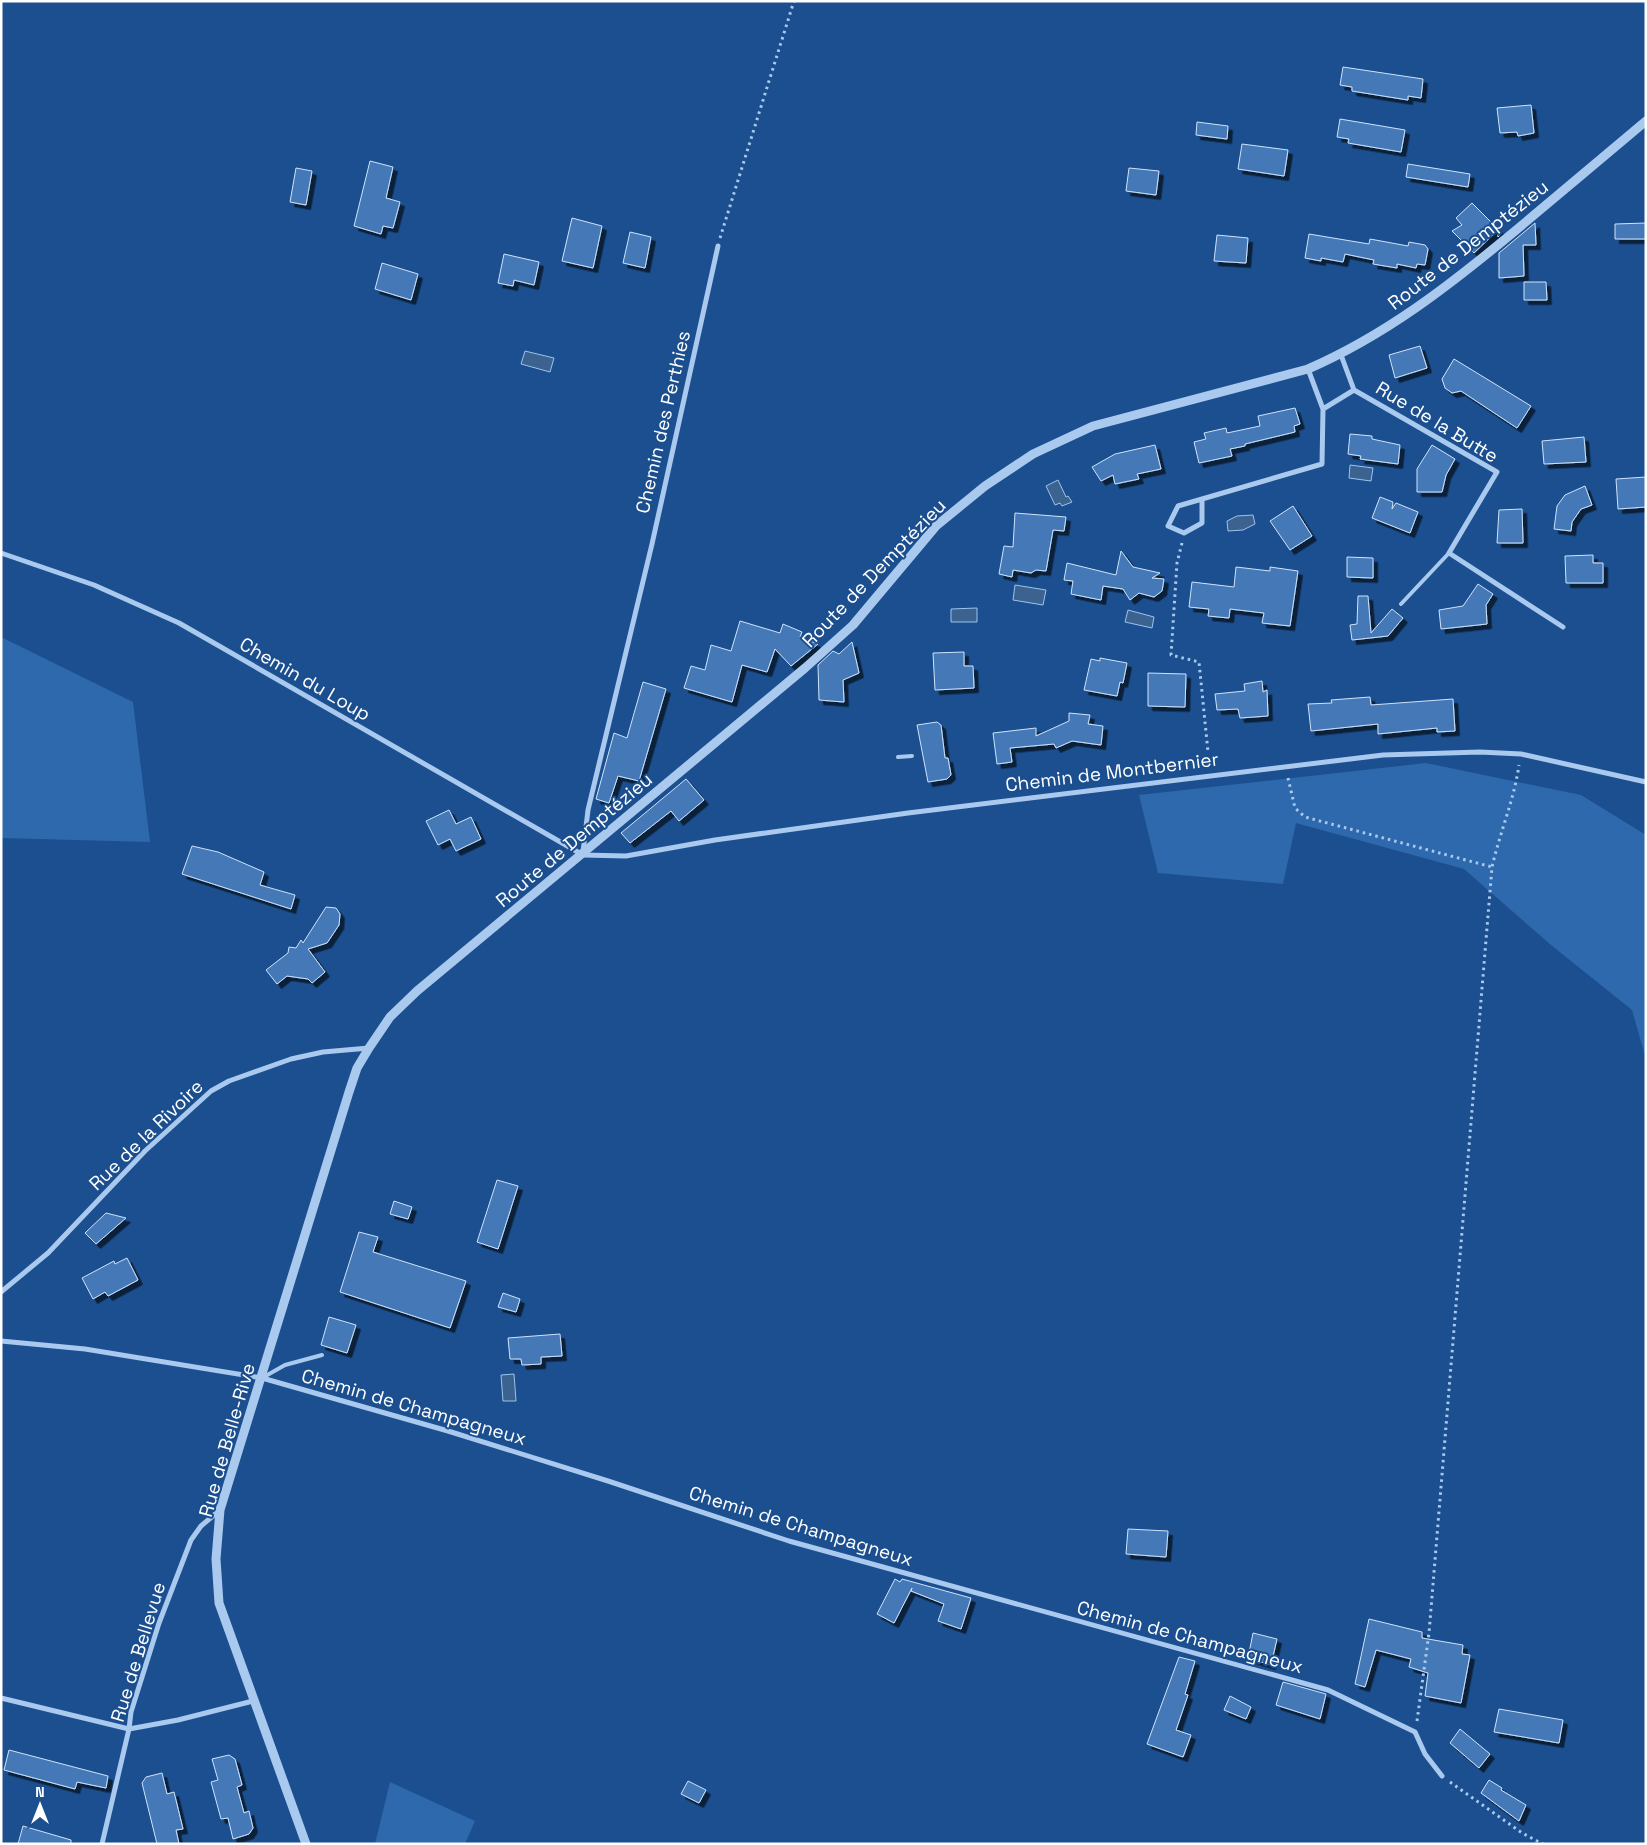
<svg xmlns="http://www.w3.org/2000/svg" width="1647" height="1845" viewBox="0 0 1647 1845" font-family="'Space Grotesk',sans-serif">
  <defs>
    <filter id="shadow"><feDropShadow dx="4.5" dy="4.5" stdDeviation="0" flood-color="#0009"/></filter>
  </defs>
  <rect width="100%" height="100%" fill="#1b4f8f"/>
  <path fill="#2e69ad" d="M1,637L133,702L150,842L1,838Z
    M1426,763L1581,795L1646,835V1059L1632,1010L1551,945L1464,869L1296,823L1283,884L1158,873L1139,795Z
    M390,1782L475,1821L465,1844H375Z"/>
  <path fill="#3c6290" stroke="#9cc4f0" d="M525,351L554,358L550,372L521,364Z
    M1350,465L1373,468L1371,481L1349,478Z
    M1058,480L1066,497L1068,496L1072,502L1062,506L1060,503L1055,505L1046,486Z
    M1253,515L1255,524L1243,530L1228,531L1227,521L1237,516Z
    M1015,585L1046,590L1043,605L1013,600Z
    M977,608V622H951V609Z
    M1128,610L1154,617L1152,628L1125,622Z
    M514,1374L516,1401H503L501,1375Z"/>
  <path fill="#4478b7" stroke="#cfe3fa" filter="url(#shadow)" d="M1343,67L1423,79L1421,98L1408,96V100L1352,91V87L1340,85Z
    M1531,105L1534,133L1518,136L1517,132L1500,133L1497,108Z
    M1340,119L1405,130L1401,152L1348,143L1349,139L1337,137Z
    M1197,122L1228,126L1227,139L1196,135Z
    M1242,144L1288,150L1284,176L1238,169Z
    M370,161L393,167L386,198L400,202L393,228L383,226L381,234L354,226Z
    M1408,164L1470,174L1468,187L1406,177Z
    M296,168L312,171L306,205L290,202Z
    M1129,168L1159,171L1156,195L1126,191Z
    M1472,203L1502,233L1498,237V230L1474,253L1452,231L1462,225L1456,218Z
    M572,218L602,226L593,268L562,261Z
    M1535,223L1536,245H1523L1524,276L1499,278V253Z
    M1646,223V239H1615V224Z
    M630,232L651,237L645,268L623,263Z
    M1309,234L1369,244L1370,239L1408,246L1409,242L1425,245L1428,249L1425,265L1417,264L1416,268L1397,264V268L1373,264L1374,260L1345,254L1343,262L1321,258V261L1305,258Z
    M1217,235L1248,238L1246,263L1214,261Z
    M504,254L539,262L534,285L514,280L513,286L498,283Z
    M382,263L418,274L411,300L375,289Z
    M1524,282H1546L1547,300H1524Z
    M1420,346L1427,368L1395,378L1389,355Z
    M1454,359L1531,406L1517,428L1461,391L1452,393L1445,388L1442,379Z
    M1295,408L1300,424L1294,426L1295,432L1245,444V446L1230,449L1232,456L1199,463L1194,442L1206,439L1204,433L1226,428L1227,433L1260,426L1258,416Z
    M1350,434L1372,436V439L1400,445L1398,464L1360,459L1361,456L1348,454Z
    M1584,437L1586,462L1544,464L1542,441Z
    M1155,445L1161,469L1137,474L1139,479L1115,484L1113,475L1101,481L1092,467L1115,454Z
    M1432,445L1455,459L1446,475L1442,492H1417V469Z
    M1646,477V507L1618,509L1616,479Z
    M1585,486L1592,505L1581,509L1572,522L1571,531L1554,529L1557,506L1565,495Z
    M1380,497L1393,502L1392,509L1396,503L1418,512L1410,533L1372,518Z
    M1293,506L1312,536L1290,550L1270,521Z
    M1522,509L1523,543H1497L1499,510Z
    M1015,513L1066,517L1064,531L1053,530L1046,571L1036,570L1031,573L1013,570L1012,577L999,574L1004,546L1013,547Z
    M1121,551L1133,567L1160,573L1152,578L1164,579L1162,591L1154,597L1139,593L1130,600L1123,589L1103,586L1101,600L1071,594L1073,581L1064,580L1067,563L1116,575Z
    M1593,555V563H1603V583H1566L1565,556Z
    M1347,557L1373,558V578L1347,577Z
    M1236,567L1270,571V567L1298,571L1290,626L1262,623L1264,613L1230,609L1229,618L1208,616L1209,609L1189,607L1192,582L1234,587Z
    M1478,584L1493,594L1486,605L1487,624L1441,629L1439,610L1463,606Z
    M1358,596H1368L1371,633L1392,609L1403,618L1388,636L1352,640L1350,625L1357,624Z
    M740,621L780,633L783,624L802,632L800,637L818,644L791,666L775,649L767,672L742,665L732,702L684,688L691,666L705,670L711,645L731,651Z
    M852,642L859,673L843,680L844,702L819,700L818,665L833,651L839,654Z
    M964,652V666H973L974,688L935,690L933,653Z
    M1100,658L1127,663L1123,683L1120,682L1117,696L1084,690L1091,659L1100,661Z
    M1148,673L1186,674L1185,707L1148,706Z
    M1262,681L1263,692L1267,690L1268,716L1240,718L1238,709L1217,710L1215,694L1245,691L1244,684Z
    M643,682L666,689L639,781L618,776L609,803L596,799L614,733L627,738Z
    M1370,697L1371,705L1453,699L1455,731L1437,732V728L1378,734V724L1311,731L1308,704L1332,703L1331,700Z
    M1069,713L1090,715L1088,724L1103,726L1101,745L1072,741L1056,748L1054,744L1010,748L1012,762L997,764L993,733L1036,728V736L1069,721Z
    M937,722L941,725L945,758H948L951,775L947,779L928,782L917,725Z
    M686,779L704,800L679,821L671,811L630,843L621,833Z
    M449,810L456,824L471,817L481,839L456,851L450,839L438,845L426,821Z
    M192,846L218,852L264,872L260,885L295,895L291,909L182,874Z
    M326,907L336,908L340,914L339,925L327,943L308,949L325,972L312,983L308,979L287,976L277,984L266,970L288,953L289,947L296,948L301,940L303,943Z
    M497,1180L518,1186L498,1249L477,1242Z
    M394,1201L412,1207L408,1219L390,1214Z
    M106,1213L126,1218L96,1244L85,1233Z
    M359,1232L378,1237L373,1252L466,1281L450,1328L340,1292Z
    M127,1258L138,1280L108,1296L105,1292L93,1299L82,1278L114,1261L115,1264Z
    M503,1293L520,1299L516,1312L498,1307Z
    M329,1317L356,1325L347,1353L321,1345Z
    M560,1334L562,1356L541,1357V1364L522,1365L521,1359H510L508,1338Z
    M1128,1529L1168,1531L1166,1557L1126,1554Z
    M895,1579L900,1582L902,1579L971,1598L961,1629L938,1621L944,1604L911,1591L912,1588L894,1623L877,1614Z
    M1369,1619L1422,1632V1638L1463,1645L1462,1654L1470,1655L1461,1703L1425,1696L1428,1673L1409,1667L1411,1659L1376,1650L1365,1687L1355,1684Z
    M1253,1633L1277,1639L1271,1665L1248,1658Z
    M1179,1657L1195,1661L1185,1694L1188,1695L1176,1730L1191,1735L1183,1757L1147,1744Z
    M1283,1682L1326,1694L1320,1719L1276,1705Z
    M1230,1696L1251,1707L1246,1719L1224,1710Z
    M1499,1709L1563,1720L1559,1743L1494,1732Z
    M1460,1729L1490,1754L1479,1768L1450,1743Z
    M9,1750L108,1776L106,1788L77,1782L75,1789L4,1770Z
    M229,1755L235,1759L242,1785L237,1787L244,1813L249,1811L253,1828L249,1834L233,1839L228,1818L221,1819L211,1782L218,1780L212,1759Z
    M162,1773L167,1794L174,1792L183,1829L176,1830L179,1844H157L142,1783L146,1777Z
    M1489,1780L1502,1788L1501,1790L1526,1805L1519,1821L1481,1793Z
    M688,1781L706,1790L699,1803L681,1794Z
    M23,1826L71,1840V1844H18Z"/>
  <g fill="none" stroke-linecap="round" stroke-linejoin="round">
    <path stroke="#a9c9ee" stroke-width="3" stroke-dasharray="2.5 4" stroke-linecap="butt" d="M720,238L794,1
      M1182,543L1177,563L1171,655L1199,662L1208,752
      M1288,778L1295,808L1305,817L1492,867
      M1417,1721L1429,1633L1492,867C1500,832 1514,800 1519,765
      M1450,1782L1522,1833L1543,1844"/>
    <path stroke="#a9c9ee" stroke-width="4" d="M1401,604L1449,553
      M898,757L912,756
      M262,1378L285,1365L322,1355"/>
    <path stroke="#a9c9ee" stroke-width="5" d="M1341,355L1354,390L1497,472L1449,553L1563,627
      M1323,409L1354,390
      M1202,499V523L1184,533L1168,526L1178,506L1322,464L1323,409L1308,369
      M1,553L94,585L179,623L583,855L626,856L715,840L908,813L1383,755L1480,752L1521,754L1646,782
      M583,852L588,810L652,544L718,246
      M1,1292L48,1253L145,1151L211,1091L229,1081L291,1059L323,1052L369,1048
      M1,1341L85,1349L262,1378L448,1431L608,1481L789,1541L1328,1690L1415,1732L1425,1754L1442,1776
      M1,1698L129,1729L178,1720L253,1701
      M102,1844L129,1729L131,1712L159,1623L191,1540L201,1526L220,1510"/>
    <path stroke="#a9c9ee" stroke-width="9" d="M306,1844L219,1603L216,1559L220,1510L349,1092L357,1068L369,1048L390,1017L417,991L805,668L853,625L936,526L985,486L1033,454L1093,426L1308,369C1386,335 1450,285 1515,231C1559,194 1602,158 1646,121"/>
  </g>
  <g text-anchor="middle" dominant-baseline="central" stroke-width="4" stroke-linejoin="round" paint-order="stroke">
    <g font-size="19" fill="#fff" stroke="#1b4f8f">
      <text transform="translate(1468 245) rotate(-38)">Route de Demptézieu</text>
      <text transform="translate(663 422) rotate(-77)">Chemin des Perthies</text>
      <text transform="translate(1437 422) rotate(31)">Rue de la Butte</text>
      <text transform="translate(874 573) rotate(-46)">Route de Demptézieu</text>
      <text transform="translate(305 679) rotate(30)">Chemin du Loup</text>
      <text transform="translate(1112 772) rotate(-7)">Chemin de Montbernier</text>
      <text transform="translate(574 840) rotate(-40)">Route de Demptézieu</text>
      <text transform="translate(146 1135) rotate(-44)">Rue de la Rivoire</text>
      <text transform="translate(414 1407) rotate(16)">Chemin de Champagneux</text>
      <text transform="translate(227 1440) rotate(-74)">Rue de Belle-Rive</text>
      <text transform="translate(801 1526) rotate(17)">Chemin de Champagneux</text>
      <text transform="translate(1190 1637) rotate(15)">Chemin de Champagneux</text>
      <text transform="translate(138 1652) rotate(-73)">Rue de Bellevue</text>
    </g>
  </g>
  <rect width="1647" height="1845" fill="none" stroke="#ffffff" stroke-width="5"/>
  <g transform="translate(40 1805)" stroke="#1b4f8f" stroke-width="4" paint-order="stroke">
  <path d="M0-4L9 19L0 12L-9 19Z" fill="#ffffff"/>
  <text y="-8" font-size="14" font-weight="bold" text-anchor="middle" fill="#ffffff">N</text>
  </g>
</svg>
